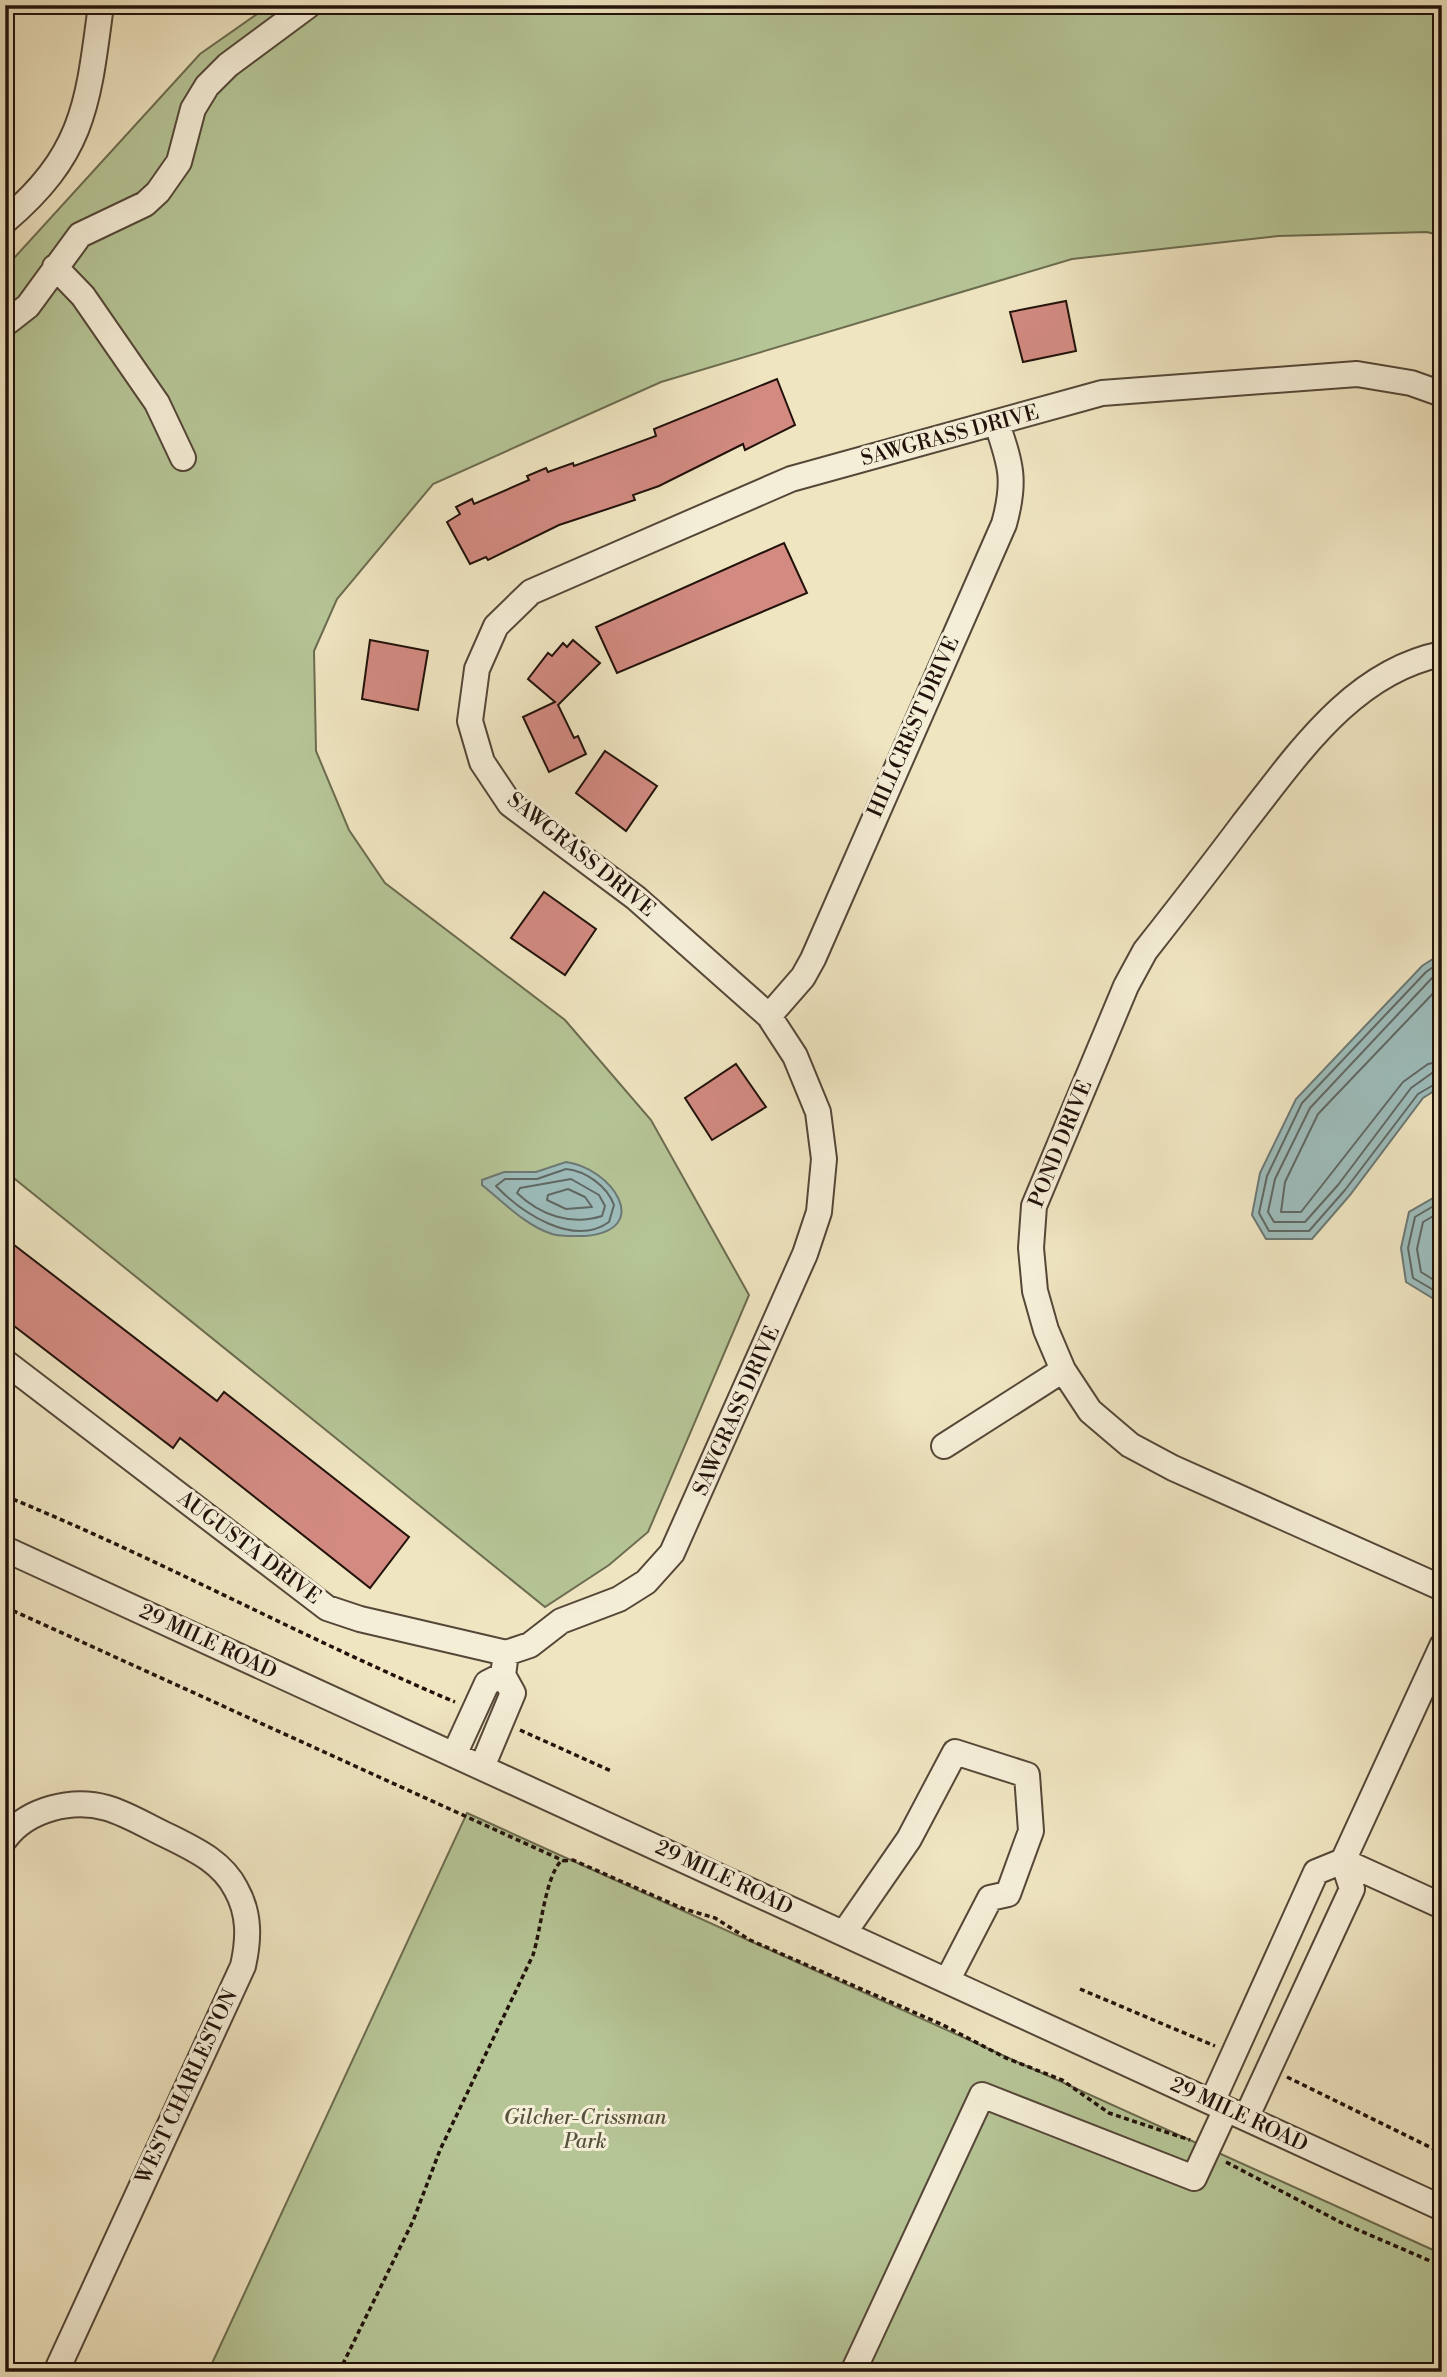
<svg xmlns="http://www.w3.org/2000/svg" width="1447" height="2377" viewBox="0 0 1447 2377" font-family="'Libre Bodoni',serif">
  <rect width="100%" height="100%" fill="#efe5c1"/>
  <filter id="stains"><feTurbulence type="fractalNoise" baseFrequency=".00286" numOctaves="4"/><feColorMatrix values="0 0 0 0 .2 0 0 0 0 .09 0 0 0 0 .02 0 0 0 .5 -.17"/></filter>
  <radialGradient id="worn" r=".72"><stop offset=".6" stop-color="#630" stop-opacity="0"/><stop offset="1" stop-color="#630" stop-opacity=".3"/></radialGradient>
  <path fill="#b6c596" stroke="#6c6c50" stroke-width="2" d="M270,5H1442V236L1427,232L1278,236L1072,259L661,382L433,484L337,599L314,651L316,751L349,830L385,883L565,1020L651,1120L749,1295L648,1532L609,1565L545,1607L5,1171V268L200,54Z
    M467,1813L1442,2254V2372H208Z"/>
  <path fill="#9dbdbc" stroke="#6c7975" stroke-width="2" d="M1442,953V1086L1423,1098L1350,1195L1312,1239H1266L1252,1215L1260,1173L1296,1099L1422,966Z
    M566,1162C612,1168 654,1230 585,1236C574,1236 562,1237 552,1234C526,1226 502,1201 482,1185V1180L504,1172H536Z
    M1442,1193V1304L1406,1282L1401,1248L1409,1212Z"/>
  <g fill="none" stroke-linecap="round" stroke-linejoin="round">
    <path stroke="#606864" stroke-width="2" d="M1442,961L1426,972L1302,1103L1267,1176L1259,1213L1269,1231H1309L1345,1190L1418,1094L1442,1080
      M1442,972L1432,978L1310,1108L1275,1179L1268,1212L1274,1222H1305L1338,1185L1411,1088L1432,1073L1442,1072
      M1442,984L1318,1114L1285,1182L1281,1212H1301L1403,1082L1428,1064L1442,1061
      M566,1169C586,1171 607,1186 614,1205L609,1222C573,1248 521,1212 496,1186L505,1179H537Z
      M571,1179L599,1195L605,1206L602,1216C571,1226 540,1215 517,1193L520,1188Z
      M568,1189L585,1197L592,1207L566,1209L547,1200L548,1195Z
      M1442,1201L1415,1217L1408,1248L1413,1278L1442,1295
      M1442,1211L1423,1222L1417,1249L1421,1272L1442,1285"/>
  </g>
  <path fill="#d28a81" stroke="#22120b" stroke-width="2" d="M1066,301L1076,351L1023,362L1010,312Z
    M777,379L795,425L745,450L743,444L659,486L633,495L635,500L559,525L488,560L486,557L470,564L447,522L460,514L456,507L472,499L474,504L529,480L527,476L546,468L548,472L573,463L574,466L656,436L654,429Z
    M784,543L807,593L617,673L596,627Z
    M370,640L428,651L418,710L362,699Z
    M573,640L600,663L558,705L574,738L578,736L586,754L549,772L523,717L555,702L528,679L548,653L552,656L563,643L567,647Z
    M605,751L657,786L626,831L576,793Z
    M544,892L596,929L565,975L511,938Z
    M736,1064L766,1107L712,1140L685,1098Z
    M5,1238L217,1401L224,1392L409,1537L370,1588L180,1438L173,1448L5,1319Z"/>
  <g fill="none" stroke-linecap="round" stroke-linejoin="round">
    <g stroke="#554738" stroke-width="28">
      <path id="minor" d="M5,221C85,153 88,103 101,5
        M55,267L83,296L157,403L183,458
        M5,324L28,306L80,235L145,204L158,192L179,162L193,109L207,86L228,65L309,5
        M1442,654C1351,672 1296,757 1243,824C1211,867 1178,909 1145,951L1126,986L1034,1206L1031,1248L1035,1291L1046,1330L1063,1370L1090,1411L1130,1445L1173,1468L1442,1588
        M769,1016L803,977L813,959L1004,524C1016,481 1011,465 997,424
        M5,1362L327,1608L360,1619L506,1653
        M944,1446L1063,1370
        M5,1549L1442,2208
        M506,1653L530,1645L561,1621L619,1599L646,1582L672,1553L805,1254L819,1212L824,1159L818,1112L795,1056L769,1016L636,898L510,804L482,762L470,721L477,669L496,626L531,592L791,479L1102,393L1357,374L1411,383L1442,394
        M454,1755L487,1683L503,1675
        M482,1767L513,1693L503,1675L506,1653
        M5,1839C27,1809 72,1798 107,1808C128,1814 150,1828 170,1837C196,1850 222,1862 236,1889C250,1914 249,1939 243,1966L56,2372
        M1343,1861L1442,1906
        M844,1933L909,1839L955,1752L1027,1775L1031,1831L1008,1894L990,1898L947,1981
        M1212,2102L1316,1872L1343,1861
        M1246,2118L1352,1889L1343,1861L1442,1646
        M853,2372L982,2095L1194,2178L1226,2109"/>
    </g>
    <path stroke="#22120b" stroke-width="3.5" stroke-dasharray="5 3.5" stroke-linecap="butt" d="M5,1496C158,1558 303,1638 455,1702
      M5,1607L564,1861
      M520,1730L611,1771
      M1080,1989L1215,2046
      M1287,2077L1442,2153
      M1226,2162L1342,2223L1442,2266
      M339,2372L413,2221L440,2150L533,1955C541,1930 545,1878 561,1861L573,1860L684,1909L715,1918L750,1940L943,2025L1006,2058L1062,2080L1109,2113L1190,2140"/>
    <use href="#minor" stroke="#f5eed7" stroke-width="24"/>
  </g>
  <g text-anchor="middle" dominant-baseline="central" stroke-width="6" stroke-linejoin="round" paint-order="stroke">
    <g font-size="21" fill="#22120b" stroke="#f5eed7">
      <text transform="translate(950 436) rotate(-15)">SAWGRASS DRIVE</text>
      <text transform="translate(914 727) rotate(-66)">HILLCREST DRIVE</text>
      <text transform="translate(581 855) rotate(39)">SAWGRASS DRIVE</text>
      <text transform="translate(1061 1144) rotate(-68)">POND DRIVE</text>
      <text transform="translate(737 1411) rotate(-66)">SAWGRASS DRIVE</text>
      <text transform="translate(249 1548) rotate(37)">AUGUSTA DRIVE</text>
      <text transform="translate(208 1642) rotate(25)">29 MILE ROAD</text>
      <text transform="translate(724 1878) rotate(25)">29 MILE ROAD</text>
      <text transform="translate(187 2087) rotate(-65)">WEST CHARLESTON</text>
      <text transform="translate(1239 2115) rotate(25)">29 MILE ROAD</text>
    </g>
    <g font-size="21" font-style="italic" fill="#56513c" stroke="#f5eed7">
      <text x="585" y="2118">Gilcher-Crissman<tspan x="585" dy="24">Park</tspan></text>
    </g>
  </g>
  <rect width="1447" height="2377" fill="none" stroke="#efe5c1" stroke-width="28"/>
  <rect x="7" y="7" width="1433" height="2363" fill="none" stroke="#22120b" stroke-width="3.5"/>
  <rect x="14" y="14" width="1419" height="2349" fill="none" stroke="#22120b" stroke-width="2"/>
  <rect width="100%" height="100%" filter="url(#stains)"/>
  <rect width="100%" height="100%" fill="url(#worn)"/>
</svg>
